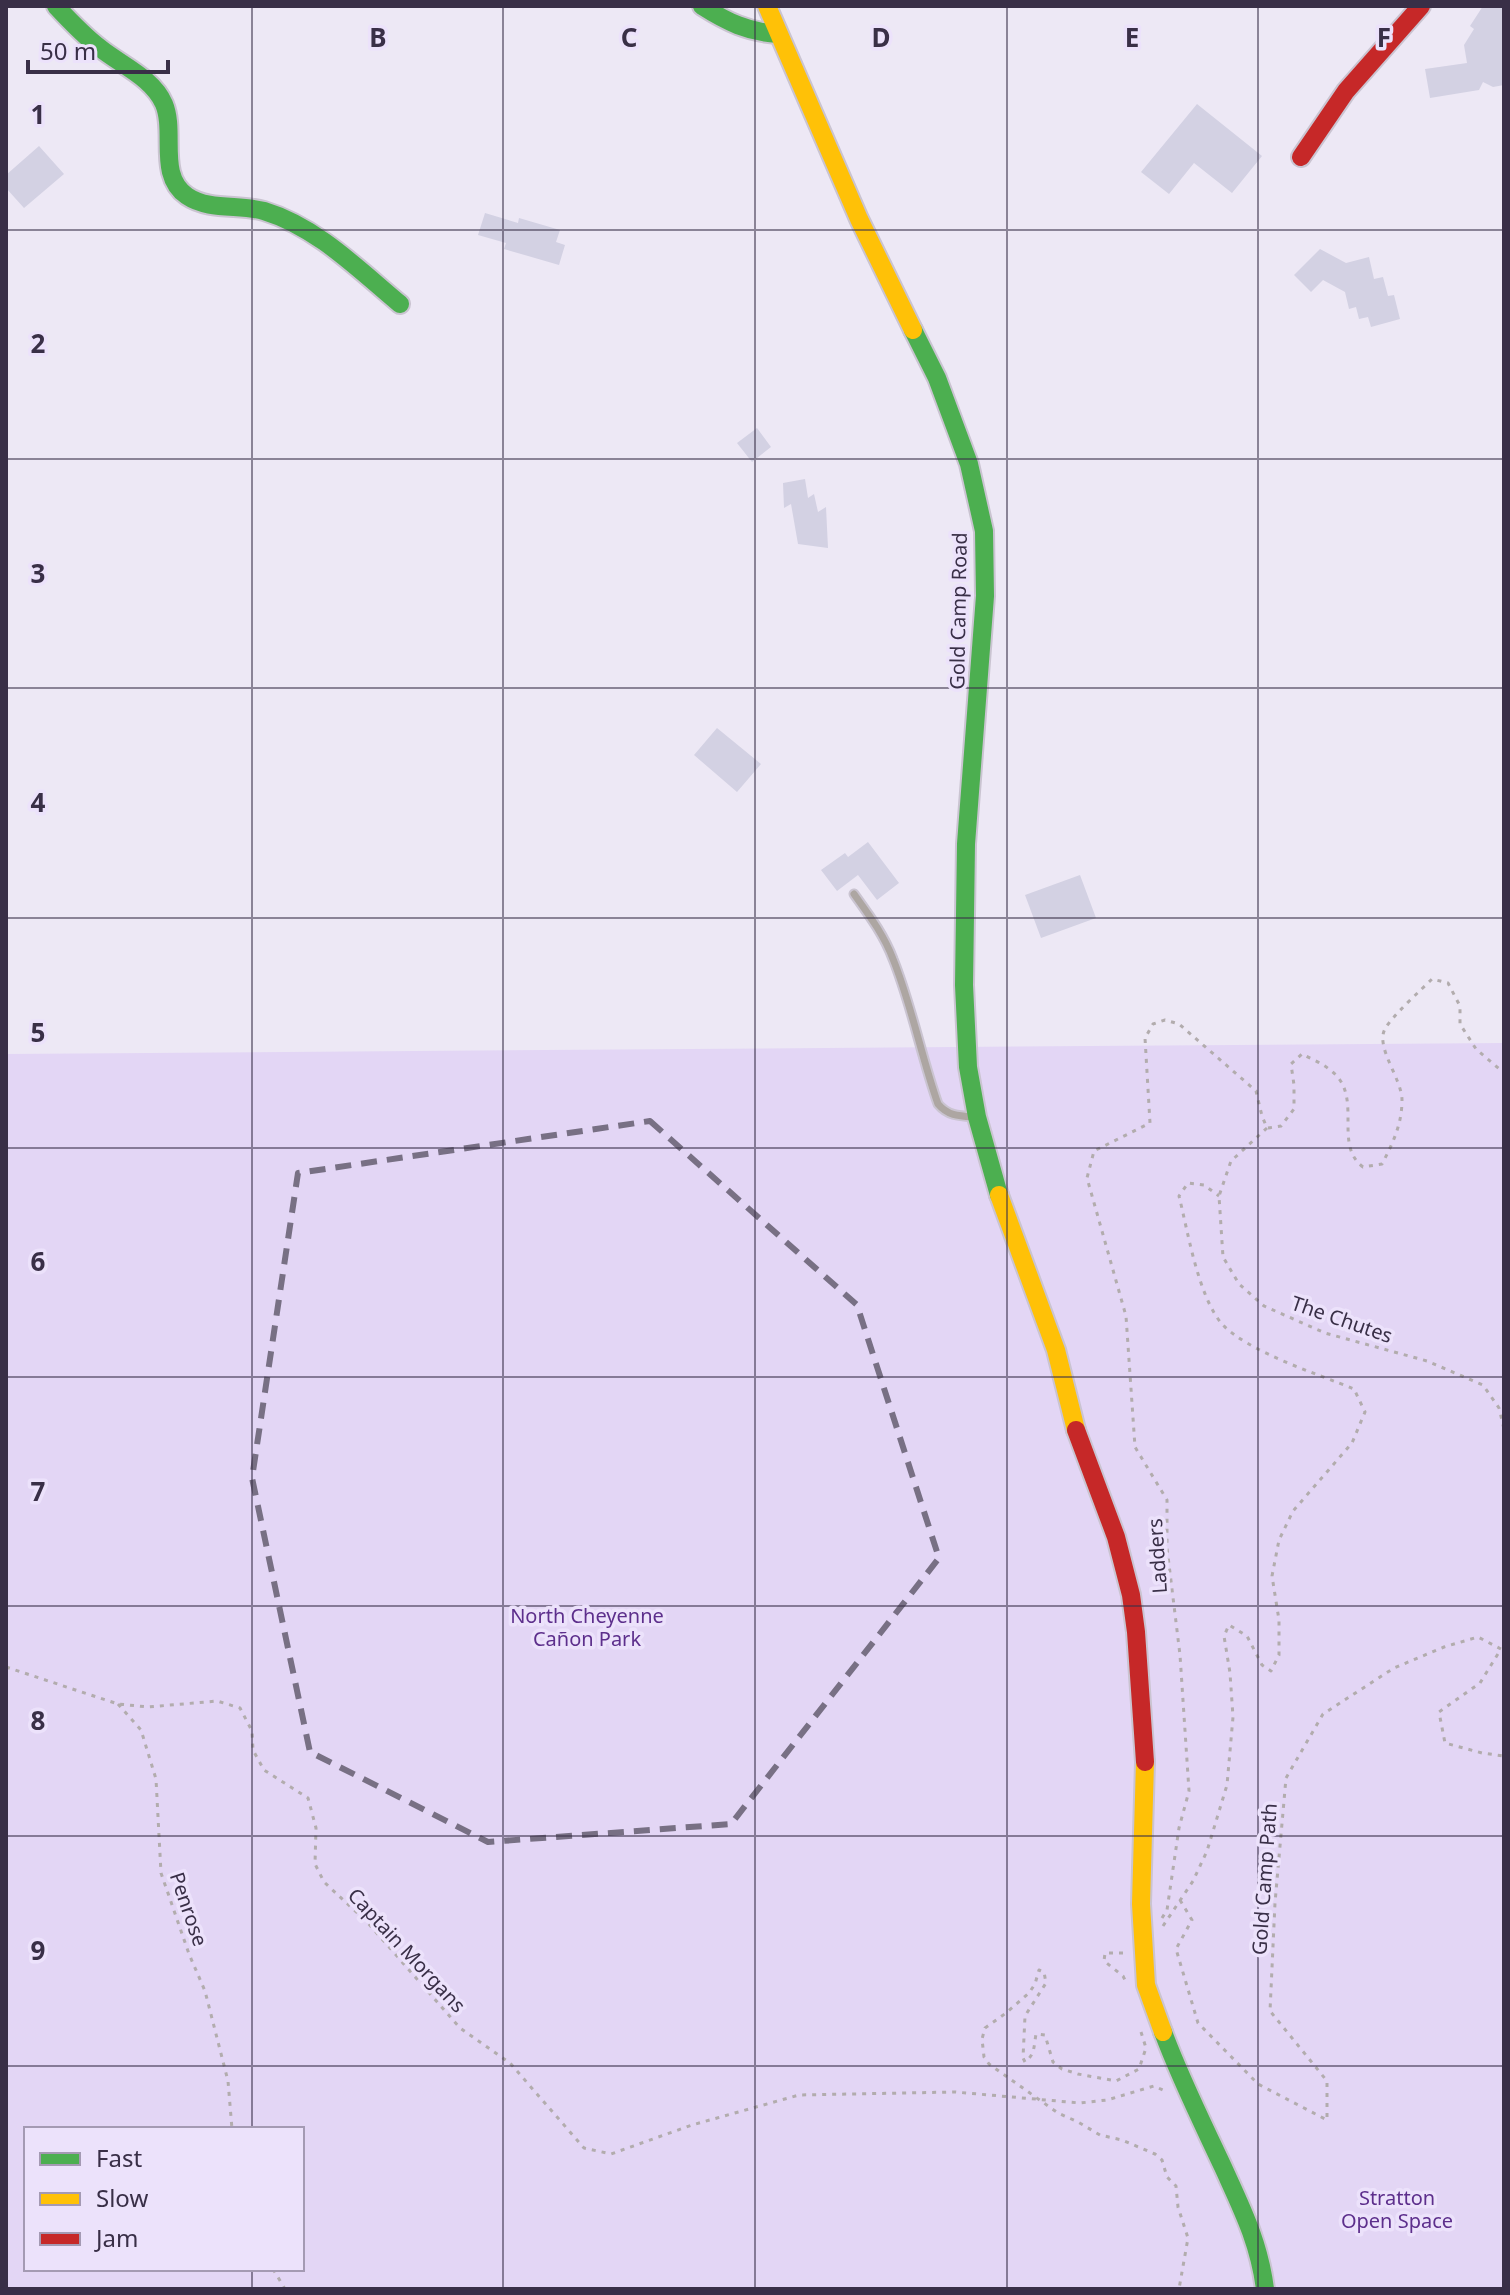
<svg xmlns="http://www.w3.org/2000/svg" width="1510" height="2295" viewBox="0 0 1510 2295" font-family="'Noto Sans',sans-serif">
  <rect width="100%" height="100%" fill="#ede8f5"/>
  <path fill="#e3d6f5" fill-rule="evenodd" d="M1504,1043V2289H6V1054ZM26,2129H302V2269H26Z"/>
  <path fill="#d3d1e3" d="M1483,6H1504V85L1493,87L1483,82L1479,90L1430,98L1425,69L1467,63L1464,45L1474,29L1470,26Z
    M1197,104L1262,156L1232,193L1194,163L1169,194L1141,172Z
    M39,146L64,174L24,208L6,188V175Z
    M485,213L518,223L519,218L560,230L556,242L565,245L559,265L504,249L506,243L478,235Z
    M1320,249L1346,263L1369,257L1374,279L1383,277L1388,296L1394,295L1400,319L1371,327L1368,317L1359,319L1356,307L1349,309L1345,292L1323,280L1311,292L1294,275Z
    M757,428L771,447L752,462L737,443Z
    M805,479L808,498L814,494L818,512L826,507L828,548L798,544L791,504L784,508L783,483Z
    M717,728L761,764L737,792L694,755Z
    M868,842L899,883L877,900L858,875L837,891L821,870L845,853L848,857Z
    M1080,875L1096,918L1041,938L1025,895Z"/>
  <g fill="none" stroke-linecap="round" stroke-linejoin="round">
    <g stroke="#cac4d1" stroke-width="11">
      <path id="lane" d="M854,894C869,915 884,935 893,959C912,1006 921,1056 938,1104C948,1116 959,1116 975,1117"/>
    </g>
    <g stroke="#cac4d1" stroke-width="22">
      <path id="fast" d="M56,6C70,21 84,36 100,48C121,65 153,78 164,104C176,133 157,175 187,196C209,211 240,204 264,211C317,227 359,270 400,304
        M702,6C727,22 748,32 778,34
        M913,330L937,378L969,464L984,531L985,596L966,844L964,985L968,1067L977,1117L999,1195
        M1163,2032C1180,2078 1202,2122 1223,2167C1242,2209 1259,2242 1265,2289"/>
    </g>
    <g stroke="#cac4d1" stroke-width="22">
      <path id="slow" d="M767,6L859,219L913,330
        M999,1195L1056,1350L1076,1430
        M1145,1762L1141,1904L1146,1985L1163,2032"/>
    </g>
    <g stroke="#cac4d1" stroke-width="22">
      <path id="jam" d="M1301,157L1346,91L1421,6
        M1076,1430L1116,1537L1131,1595L1136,1632L1145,1762"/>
    </g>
    <path stroke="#b2acad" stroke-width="3" stroke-dasharray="4 6" stroke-linecap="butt" d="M1267,1128L1231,1161L1219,1196L1223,1257L1239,1284L1264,1306L1325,1333L1427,1361L1483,1385L1499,1408L1504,1429
      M1268,1128L1281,1126L1294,1109V1085L1291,1064L1302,1054C1311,1059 1322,1063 1330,1070C1365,1095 1332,1144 1363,1167L1382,1164C1393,1143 1402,1124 1402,1100C1402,1079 1375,1047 1385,1029C1392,1016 1421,990 1432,979L1448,983L1460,1006V1024L1476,1049L1504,1073
      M6,1667L118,1704L148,1707L217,1701L240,1708L252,1731L253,1750L264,1770L308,1798L316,1828L315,1864L324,1882L367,1922L460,2028L510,2063L584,2148L611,2154L692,2125L799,2095L955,2092L1080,2103L1107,2100L1154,2086L1165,2091
      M118,1704L141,1730L156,1779L161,1873L189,1954L205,1991L228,2081L232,2129
      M1180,1900L1192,1920L1176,1949L1198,2023L1258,2084L1327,2120V2081L1270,2011L1275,1903L1286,1778L1323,1714L1394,1668L1444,1647L1478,1637L1501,1649L1480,1683L1439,1712L1445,1743L1482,1753L1504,1756
      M1162,1918L1167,1910L1179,1828L1189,1791L1180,1655L1167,1548V1500L1135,1447L1126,1316L1087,1178L1094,1151L1150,1123L1145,1038L1153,1024L1165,1020L1179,1024L1256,1091L1262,1116L1267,1128
      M1163,1926L1193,1881L1207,1851L1227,1785L1233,1717L1230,1673L1224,1636L1229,1625L1247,1636L1262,1665L1271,1671L1279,1655V1620L1272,1576L1279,1540L1293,1511L1352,1443L1365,1412L1354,1389C1318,1374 1248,1352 1222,1324C1198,1296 1188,1232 1179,1196L1188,1183L1204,1185L1219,1196
      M1123,1953H1105L1104,1961L1123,1976L1126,1982
      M1141,2032L1146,2048L1139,2069L1116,2081L1078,2074L1062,2069L1053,2062L1045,2035L1036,2034C1034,2045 1035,2055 1025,2062L1023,2058L1025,2016L1046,1983L1044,1972L1039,1970L1035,1984L1029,1993L1006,2013L985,2028L982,2039L984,2057L989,2064L1058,2113L1078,2122L1100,2135L1122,2140L1155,2154L1162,2160L1167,2177L1176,2186L1178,2207L1188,2238L1179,2289
      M273,2269L285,2289"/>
    <use href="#lane" stroke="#ada6a2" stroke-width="7"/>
    <use href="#fast" stroke="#4caf50" stroke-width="18"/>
    <use href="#slow" stroke="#ffc107" stroke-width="18"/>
    <use href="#jam" stroke="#c62828" stroke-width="18"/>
  </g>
  <path fill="none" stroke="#787084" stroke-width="6" stroke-dasharray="16 10" stroke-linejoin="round" d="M650,1121L857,1305L939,1558L731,1824L488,1842L310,1752L252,1478L298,1173Z"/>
  <path fill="none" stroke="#392f47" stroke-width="2" stroke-opacity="0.55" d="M252,6V2129M503,6V2289M755,6V2289M1007,6V2289M1258,6V2289M6,230H1504M6,459H1504M6,688H1504M6,918H1504M6,1148H1504M6,1377H1504M6,1606H1504M6,1836H1504M6,2066H1504M252,2269V2289"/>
  <g text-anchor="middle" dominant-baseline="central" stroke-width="7" stroke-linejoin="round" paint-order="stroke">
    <g font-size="20" fill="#392f47" stroke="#ece2fb">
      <text transform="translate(958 611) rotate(-89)">Gold Camp Road</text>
      <text transform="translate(1342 1319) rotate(19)">The Chutes</text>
      <text transform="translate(1157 1556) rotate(-94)">Ladders</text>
      <text transform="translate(1264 1879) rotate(-86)">Gold Camp Path</text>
      <text transform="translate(189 1909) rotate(71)">Penrose</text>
      <text transform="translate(407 1950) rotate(47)">Captain Morgans</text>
    </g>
    <g font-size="20" fill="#5d2f8c" stroke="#ece2fb">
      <text x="587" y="1615">North Cheyenne<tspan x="587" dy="23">Cañon Park</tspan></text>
      <text x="1397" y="2197">Stratton<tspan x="1397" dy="23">Open Space</tspan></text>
    </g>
  </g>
  <g font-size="26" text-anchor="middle" font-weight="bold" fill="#392f47" stroke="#ece2fb" stroke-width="7" stroke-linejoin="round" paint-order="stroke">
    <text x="378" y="47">B</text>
    <text x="629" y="47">C</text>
    <text x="881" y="47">D</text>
    <text x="1132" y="47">E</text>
    <text x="1384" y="47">F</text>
    <text x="38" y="124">1</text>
    <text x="38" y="353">2</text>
    <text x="38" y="583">3</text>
    <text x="38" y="812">4</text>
    <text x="38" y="1042">5</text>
    <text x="38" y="1271">6</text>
    <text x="38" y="1501">7</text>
    <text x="38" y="1730">8</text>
    <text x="38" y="1960">9</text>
  </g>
  <rect width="1510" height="2295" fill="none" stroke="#392f47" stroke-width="16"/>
  <rect x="24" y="2127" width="280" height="144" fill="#ece2fb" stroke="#a49ab3" stroke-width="2"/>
  <rect x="40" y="2153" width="40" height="12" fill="#4caf50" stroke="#a49ab3" stroke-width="2"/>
  <text x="96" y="2167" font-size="24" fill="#392f47">Fast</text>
  <rect x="40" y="2193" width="40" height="12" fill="#ffc107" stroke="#a49ab3" stroke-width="2"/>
  <text x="96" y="2207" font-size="24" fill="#392f47">Slow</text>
  <rect x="40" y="2233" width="40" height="12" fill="#c62828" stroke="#a49ab3" stroke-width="2"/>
  <text x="96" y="2247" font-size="24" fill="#392f47">Jam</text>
  <path d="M28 60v12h140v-12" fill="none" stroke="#392f47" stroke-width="4"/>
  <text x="40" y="60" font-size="24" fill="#392f47" stroke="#ece2fb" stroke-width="6" paint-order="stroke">50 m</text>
</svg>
